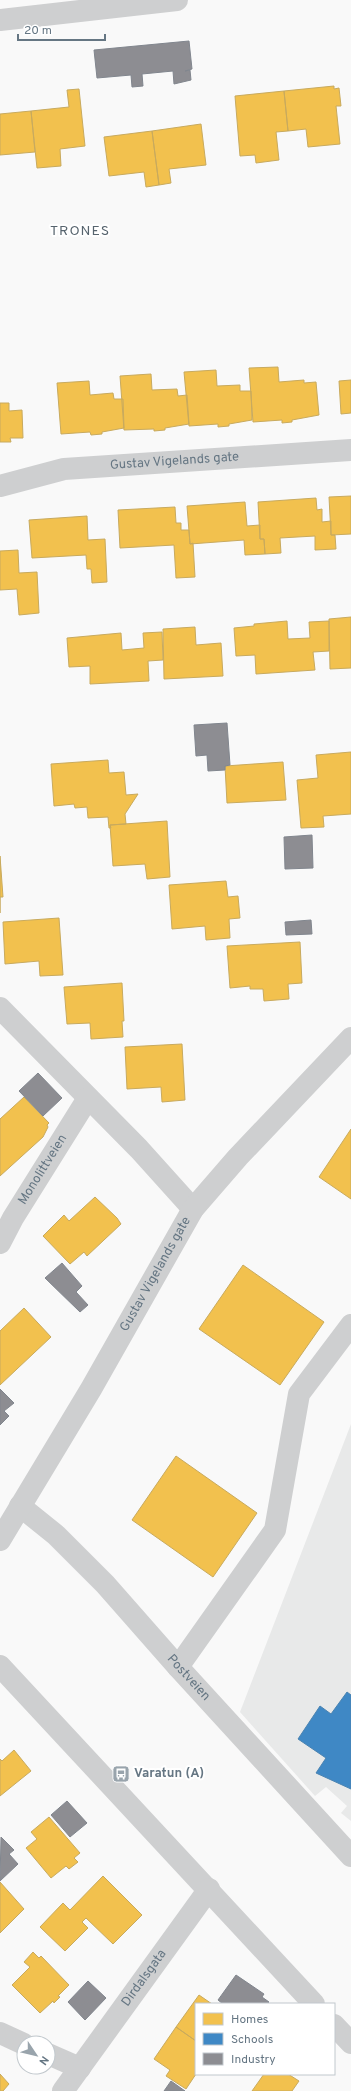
<svg xmlns="http://www.w3.org/2000/svg" width="351" height="2091" viewBox="0 0 351 2091" font-family="Overpass,sans-serif">
  <rect width="100%" height="100%" fill="#f9f9f9"/>
  <path fill="#e8e9e9" d="M351,1424V1821L341,1813L347,1806L326,1787L315,1796L240,1712Z"/>
  <path fill="#f2c14e" stroke="#c8aa5e" d="M334,86V89L339,88L341,106H336L340,144L308,147L306,129L288,131L284,91Z
    M79,89L85,146L60,149L61,166L37,168L31,111L69,107L67,90Z
    M284,91L288,131L276,132L279,160L256,163L255,155L240,156L235,96Z
    M31,111L35,152L0,155V114Z
    M201,124L206,165L169,169L171,183L159,185L152,131Z
    M152,131L159,185L146,187L144,172L109,176L104,137Z
    M278,367L279,382L304,380V383L316,382L319,415L292,420V422L282,423V420L253,422L249,368Z
    M216,370L217,386L240,385V391H251L252,420L229,424V426L218,427V424L189,426L184,372Z
    M151,374L152,390L177,389L178,396L187,395L189,424L165,428V430L154,431V429L124,430L120,376Z
    M351,380V413L341,414L339,381Z
    M89,381L90,395L113,393L114,399H123L124,428L102,432V434L91,435L90,432L61,434L57,383Z
    M0,403H9V411L22,410L23,438H10L11,442H0Z
    M351,496V534L331,535L329,497Z
    M316,498L317,510L322,509V522L331,521V535H335L336,549L315,550V536L280,538L281,553L265,554L264,539H260L258,502Z
    M245,502L247,526L260,525V539H264L265,554L245,555L244,540L190,544L187,506Z
    M175,507L176,523H181V530H189L190,544L193,543L195,577L176,578L174,545L120,548L118,510Z
    M87,516L88,540L105,539L107,582L92,583L91,569H87L86,555L32,558L29,520Z
    M18,550L19,573L37,572L39,613L19,615L17,589L0,590V551Z
    M351,617V668L330,669L329,619Z
    M287,621L288,639L310,638L309,622L329,621V651L313,652L315,670L256,674L255,655L236,656L234,628L254,626V624Z
    M195,627L196,645L221,643L223,676L164,679L163,629Z
    M162,632L163,660L148,661L149,681L90,684V666L69,667L67,638L121,633L122,650L144,648L143,633Z
    M351,752V814L323,816L324,827L301,828L297,780L318,778L316,755Z
    M108,760L109,773L124,772L126,795L138,794L125,814L126,824L110,825L111,828H109L108,817L88,818L87,807L75,808L74,804L54,806L51,764Z
    M283,762L286,800L227,803L225,766Z
    M167,821L170,877L147,879L145,864L113,866L110,825Z
    M0,856L3,897H0V913Z
    M226,881L228,897L238,896L240,918L229,919L230,938L206,940L205,926L172,929L169,885Z
    M59,918L63,975L40,976L39,961L5,964L3,922Z
    M300,942L302,983L288,984L289,999L264,1001L263,989H250V986L230,988L227,946Z
    M122,983L124,1021H122L123,1037L91,1039L90,1023L67,1024L64,987Z
    M182,1044L185,1100L162,1102L161,1087L127,1089L125,1047Z
    M24,1097L49,1123L47,1125L48,1127L43,1137L0,1176V1119Z
    M351,1129V1199L319,1177Z
    M95,1197L117,1218L121,1224L87,1256L84,1252L70,1264L43,1236L64,1215L69,1221Z
    M243,1265L324,1322L280,1385L199,1329Z
    M24,1308L51,1337L0,1385V1331Z
    M176,1456L257,1513L213,1577L132,1520Z
    M14,1750L31,1771L0,1796V1759L2,1761Z
    M49,1817L80,1853L74,1858L78,1862L69,1869L66,1866L51,1878L26,1848L37,1839L31,1832Z
    M103,1876L142,1915L113,1944L86,1918L82,1922L88,1928L65,1951L40,1927L63,1903L70,1910Z
    M0,1882L24,1909L0,1933Z
    M33,1952L39,1958L41,1956L69,1985L58,1996L60,1997L54,2003L53,2001L40,2013L12,1985L30,1967L24,1962Z
    M199,1995L212,2004H196V2041L176,2027Z
    M176,2027L196,2041V2074L186,2089L166,2076L170,2070L154,2059Z
    M0,2074L9,2084L3,2091H0Z
    M264,2074H288L299,2081L292,2091H252Z"/>
  <path fill="#3f88c5" stroke="#4a83b1" d="M347,1692L351,1695V1789L316,1773L326,1758L298,1739L320,1706L331,1714Z"/>
  <path fill="#8d8d92" stroke="#81868e" d="M189,41L192,69L185,71L190,70L191,80L174,84L173,71L142,74L143,86L132,87L131,75L97,78L94,50Z
    M227,723L230,765L225,766V770L208,771L207,755L196,756L194,725Z
    M312,835L313,868L285,869L284,837Z
    M311,920L312,934L286,935L285,922Z
    M38,1073L62,1098L43,1116L19,1091Z
    M62,1263L82,1286L76,1292L88,1305L80,1312L45,1278Z
    M0,1389L14,1403L4,1411L9,1416L0,1425Z
    M67,1801L87,1823L70,1837L51,1815Z
    M1,1837L14,1850L9,1854L18,1864L0,1881Z
    M236,1975L264,1994L262,1997L269,2002L267,2004H223L218,2000Z
    M88,1981L106,1998L85,2020L68,2002Z
    M171,2081L185,2091H164Z"/>
  <g fill="none" stroke-linecap="round" stroke-linejoin="round">
    <g stroke="#cecfd0" stroke-width="22">
      <path d="M0,20L177,0"/>
      <path id="s1" d="M0,486L64,469L351,450"/>
      <path d="M0,1008L139,1149L193,1209"/>
      <path id="s2" d="M0,1243L13,1218L88,1098"/>
      <path id="s3" d="M20,1506L56,1535L105,1584L178,1667L351,1856"/>
      <path id="s4" d="M0,1540L91,1389L193,1209L238,1157L351,1038"/>
      <path d="M0,1666L314,2004"/>
      <path d="M178,1667L275,1530L299,1394L351,1325"/>
      <path d="M334,2025L351,2043"/>
      <path d="M0,2033L24,2044"/>
      <path d="M48,2054L80,2068"/>
      <path id="s5" d="M63,2091L209,1889"/>
    </g>
  </g>
  <defs>
    <g id="bus-square" transform="scale(0.9)"><rect x="-9" y="-9" width="18" height="18" rx="4" fill="#99a4ac" stroke="#fff"/><path d="M-5-6H5V4H4V6H2V4H-2V6H-4V4H-5ZM-3.5-4V0h7V-4ZM-3.5 1.2v1.5H-2V1.2ZM2 1.2v1.5H3.5V1.2Z" fill="#fff"/></g>
  </defs>
  <g fill-rule="evenodd">
    <use href="#bus-square" x="121" y="1774"/>
  </g>
  <g text-anchor="middle" dominant-baseline="central" stroke-width="4" stroke-linejoin="round" paint-order="stroke">
    <g font-size="13" fill="#657683" stroke="#fff">
      <text stroke="none"><textPath href="#s1" startOffset="177">Gustav Vigelands gate</textPath></text>
      <text stroke="none"><textPath href="#s2" startOffset="85">Monolittveien</textPath></text>
      <text stroke="none"><textPath href="#s4" startOffset="308">Gustav Vigelands gate</textPath></text>
      <text stroke="none"><textPath href="#s3" startOffset="241">Postveien</textPath></text>
      <text stroke="none"><textPath href="#s5" startOffset="139">Dirdalsgata</textPath></text>
    </g>
    <g font-size="13" font-weight="bold" fill="#657683" stroke="#fff" text-anchor="start">
      <text x="134" y="1774">Varatun (A)</text>
    </g>
    <g font-size="14" letter-spacing="1" fill="#57646e" stroke="#fff">
      <text x="80" y="231">TRONES</text>
    </g>
  </g>
  <rect x="195" y="2003" width="140" height="72" fill="#ffffff" stroke="#c1c8cd"/>
  <rect x="203" y="2013" width="20" height="12" fill="#f2c14e" stroke="#c1c8cd"/>
  <text x="231" y="2023" font-size="12" fill="#657683">Homes</text>
  <rect x="203" y="2033" width="20" height="12" fill="#3f88c5" stroke="#c1c8cd"/>
  <text x="231" y="2043" font-size="12" fill="#657683">Schools</text>
  <rect x="203" y="2053" width="20" height="12" fill="#8d8d92" stroke="#c1c8cd"/>
  <text x="231" y="2063" font-size="12" fill="#657683">Industry</text>
  <g transform="translate(36 2055) rotate(125)"><circle r="19" fill="#ffffff" stroke="#c1c8cd"/>
  <path d="M0-3L7 15L0 10L-7 15Z" fill="#99a4ac"/>
  <text y="-6" font-size="11" font-weight="bold" text-anchor="middle" fill="#657683">N</text>
  </g>
  <path d="M18 34v6h87v-6" fill="none" stroke="#657683" stroke-width="2"/>
  <text x="24" y="34" font-size="12" fill="#657683" stroke="#ffffff" stroke-width="3" paint-order="stroke">20 m</text>
</svg>
